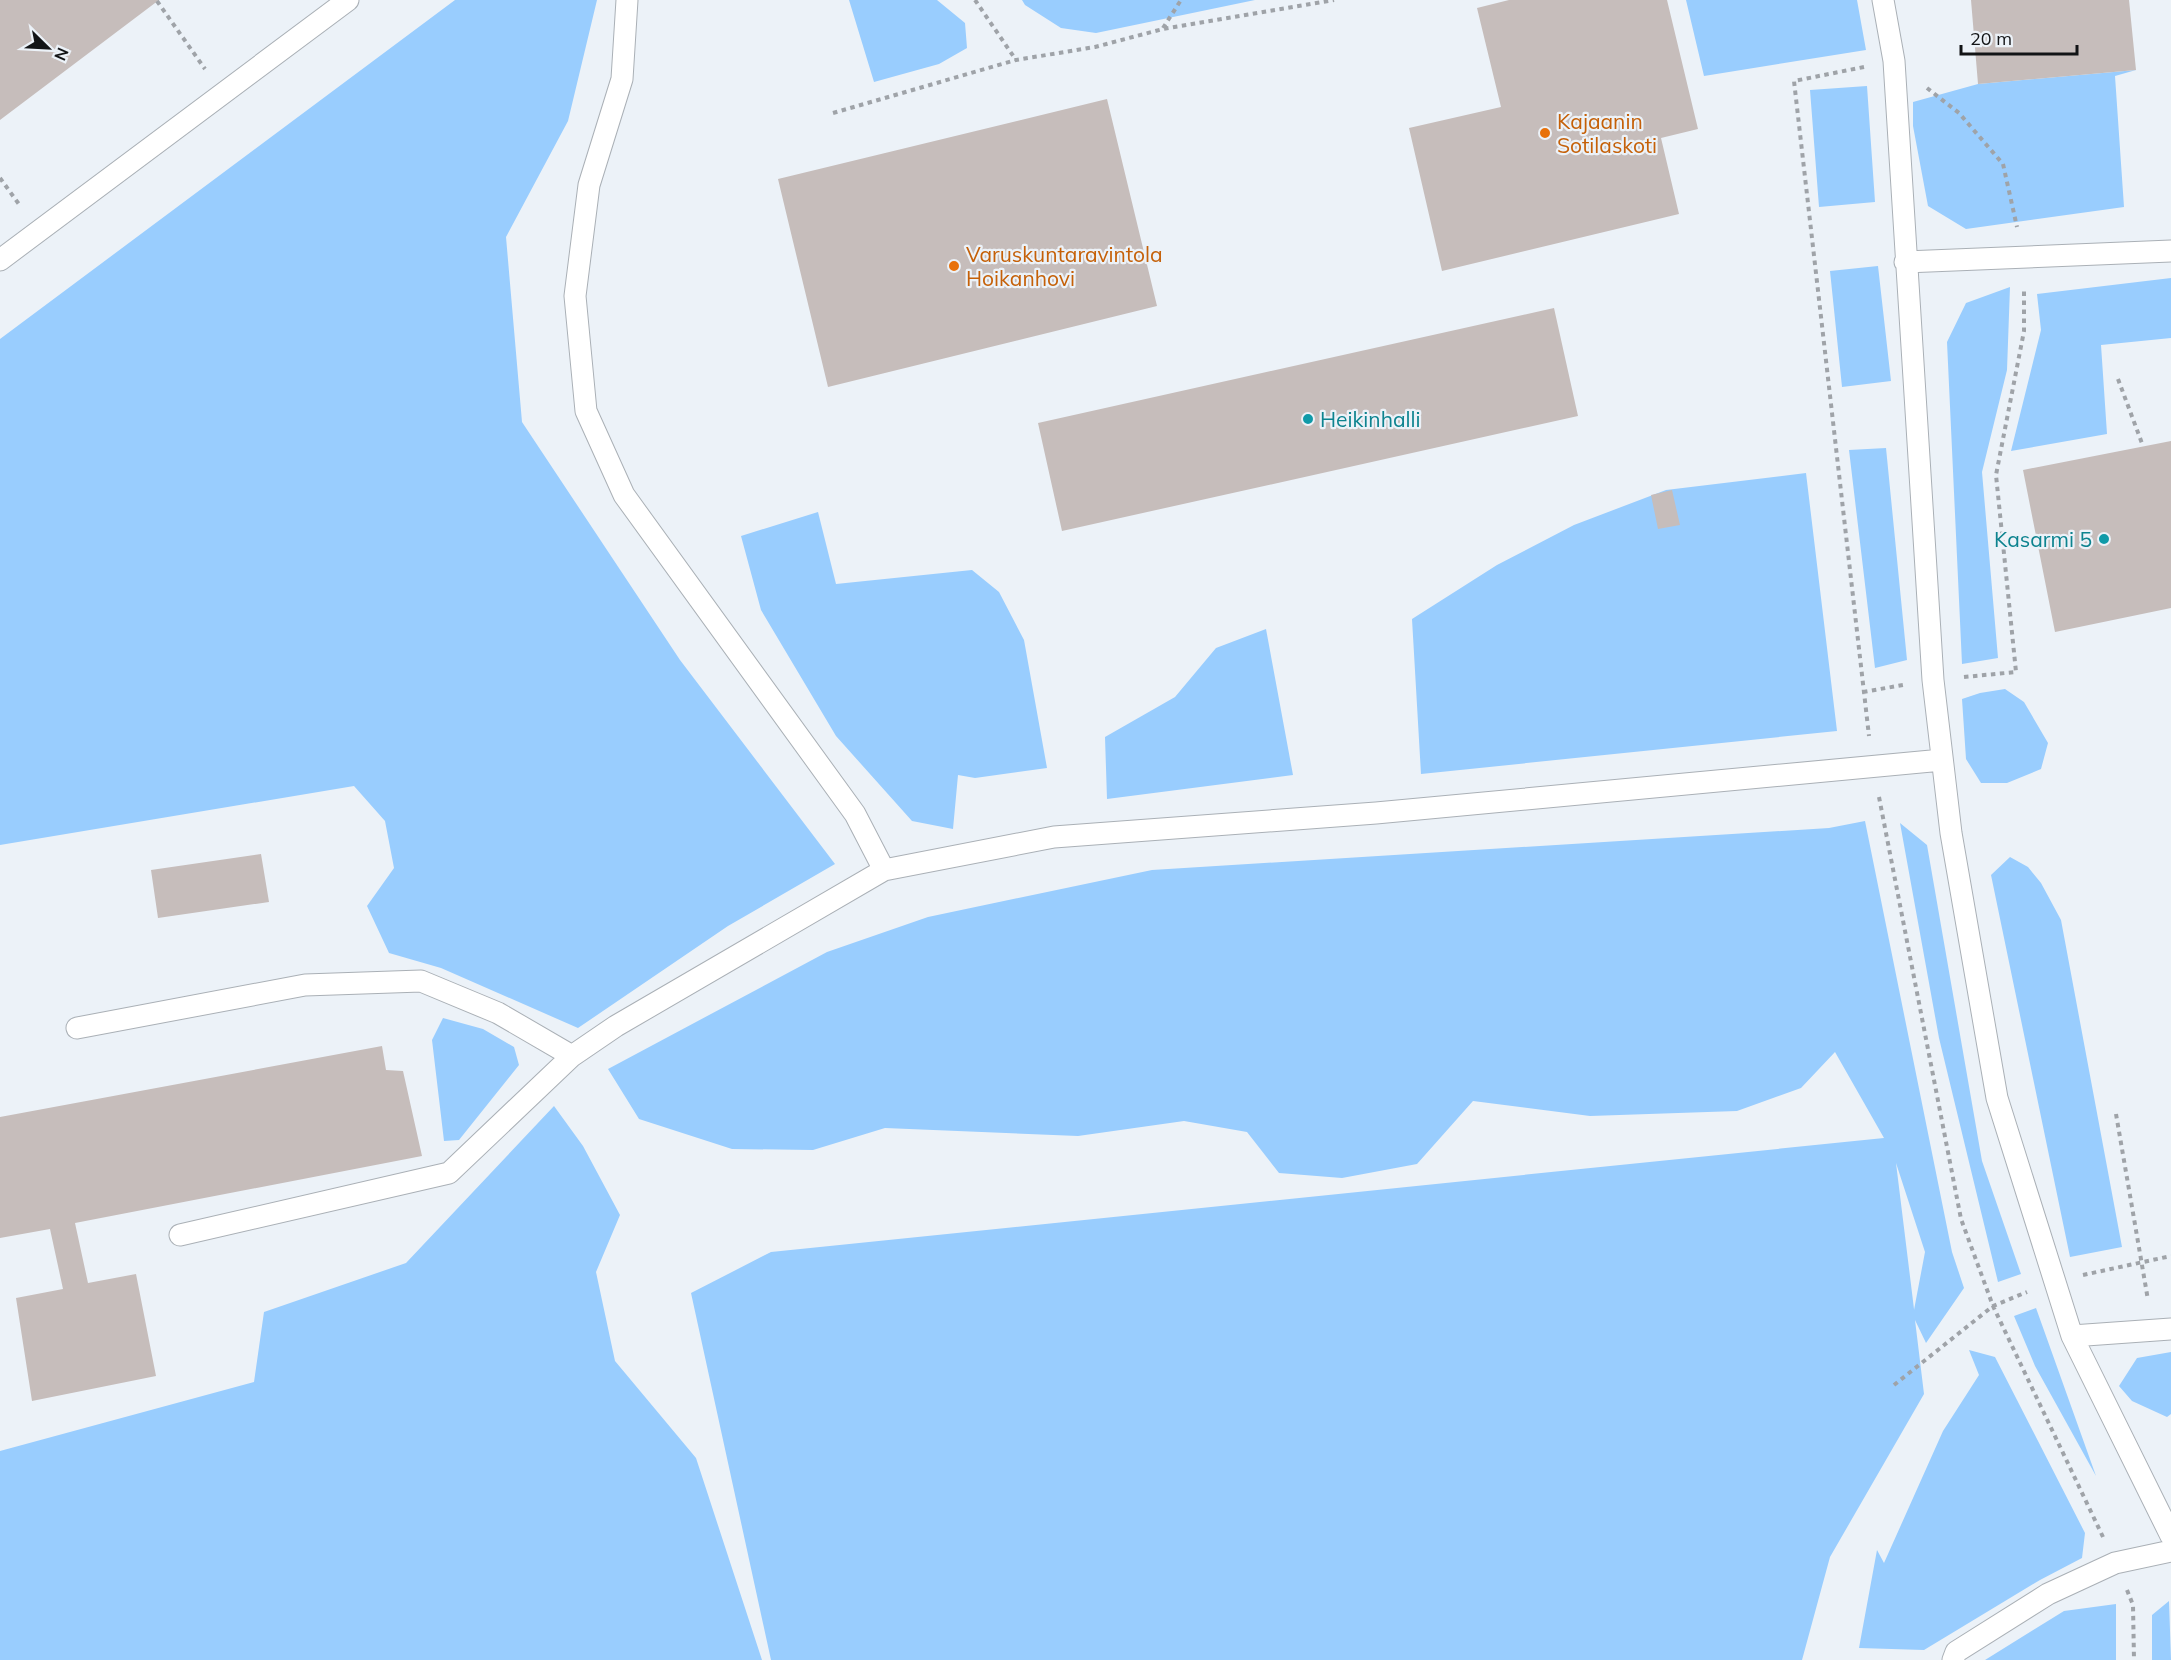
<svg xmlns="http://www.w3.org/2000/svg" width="2171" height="1660" viewBox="0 0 2171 1660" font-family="Mulish,sans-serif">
  <rect width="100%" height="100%" fill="#ecf2f8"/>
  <path fill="#99cdfe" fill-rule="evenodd" d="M455,0H597L568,121L506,237L522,422L680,660L835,864L728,926L578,1028L441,968L389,953L367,906L394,868L385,821L354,786L0,845V339Z
    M849,0H937L965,23L967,48L939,64L874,82Z
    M1022,0H1255L1096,33L1061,28L1025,5Z
    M1686,0H1857L1866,50L1704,76Z
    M2136,70L2115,76L2124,207L1966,229L1928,206L1913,126V102L1978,84Z
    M1867,86L1875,202L1819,207L1810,90Z
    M1878,266L1891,381L1842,387L1830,271Z
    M2171,278V338L2101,345L2107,434L2011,451L2041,330L2037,294Z
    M2010,287L2007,370L1982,472L1998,658L1962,664L1947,342L1966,303Z
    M1886,448L1907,660L1875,668L1849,450Z
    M1806,473L1837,731L1421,774L1412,619L1497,565L1574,525L1666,490Z
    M818,512L836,584L972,570L999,592L1024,640L1047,768L975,778L958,775L953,829L912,821L836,736L761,610L741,536Z
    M1266,629L1293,775L1107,799L1105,737L1175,697L1216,648Z
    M2005,689L2024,702L2048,743L2041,769L2007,783H1981L1966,759L1962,699L1980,693Z
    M1865,821L1952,1252L1964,1288L1926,1343L1915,1320L1924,1394L1830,1557L1802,1660H771L691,1293L771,1252L1884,1138L1835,1052L1801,1088L1737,1111L1590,1116L1473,1101L1417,1164L1342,1178L1279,1173L1247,1132L1184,1121L1078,1136L885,1128L813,1150L732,1149L639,1119L608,1069L827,952L928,917L1152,870L1829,828ZM1896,1163L1925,1252L1914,1310V1309Z
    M1900,823L1927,845L1982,1161L2021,1274L1998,1282L1939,1038Z
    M2010,857L2028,867L2041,883L2061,920L2122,1247L2070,1257L1991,875Z
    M443,1018L483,1029L514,1047L519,1065L459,1140L444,1141L432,1040Z
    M554,1106L583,1146L620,1215L596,1272L615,1361L696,1458L762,1660H0V1451L254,1382L264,1312L406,1263Z
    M2036,1308L2096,1476L2035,1366L2014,1316Z
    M1969,1350L1995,1357L2085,1533L2082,1558L2040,1580L1924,1650L1859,1648L1877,1550L1884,1563L1943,1431L1979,1375Z
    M2171,1352V1414L2167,1417L2132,1401L2119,1386L2137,1358Z
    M2169,1601L2171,1660H2152V1615Z
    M2116,1604V1660H1985L2064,1611Z"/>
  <path fill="#c6bdbb" d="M0,0H159L0,120Z
    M1509,0H1667L1698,129L1661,138L1679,214L1442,271L1409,128L1501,107L1477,8Z
    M1971,0H2129L2136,70L1978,84Z
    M1107,99L1157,306L828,387L778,179Z
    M1554,308L1578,416L1062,531L1038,423Z
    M2171,441V608L2055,632L2023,470Z
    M1672,490L1680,525L1658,529L1651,495Z
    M261,854L269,902L158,918L151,870Z
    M382,1046L386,1070L403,1071L422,1156L75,1223L88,1283L136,1274L156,1376L32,1401L16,1298L63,1289L50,1229L0,1238V1117Z"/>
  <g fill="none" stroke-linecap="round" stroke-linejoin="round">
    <g stroke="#aab0b6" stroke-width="23">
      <path id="service" d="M1883,0L1894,61L1933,680L1951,833L1997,1098L2072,1336L2171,1536
        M0,260L348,0
        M1905,262L2171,251
        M884,870L1054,837L1376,813L1942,760
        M77,1028L305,985L421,981L498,1013L572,1056
        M180,1235L449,1173L572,1056L616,1026L884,870L855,814L624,495L586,411L575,296L589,185L622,79L627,0
        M2072,1336L2171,1329
        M1953,1660L1956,1652L2048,1594L2115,1563L2171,1551"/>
    </g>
    <path stroke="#9fa3a8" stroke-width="4" stroke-dasharray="4.5 4.5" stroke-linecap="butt" d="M975,0L1016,60
      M157,1L205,69
      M1163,28L1181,0
      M1864,67L1794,81L1869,736
      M1927,88L1959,113L2003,164L2017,227
      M833,113L1016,60L1095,47L1163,29L1334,0
      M0,178L21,207
      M2118,379L2143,446
      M1964,677L2016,672L1996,475L2024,331V287
      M1863,692L1903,685
      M1879,797L1961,1219L1993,1306L2103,1537
      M2116,1114L2148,1300
      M2083,1275L2171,1256
      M1894,1385L1993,1306L2027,1292
      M2127,1590L2133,1605L2134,1660"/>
    <use href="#service" stroke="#fff" stroke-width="21"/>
  </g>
  <g fill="#e8710a" stroke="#ecf2f8" stroke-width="2">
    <circle cx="1545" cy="133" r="6"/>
    <circle cx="954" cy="266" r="6"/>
  </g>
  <g fill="#0f9aa8" stroke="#ecf2f8" stroke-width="2">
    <circle cx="1308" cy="419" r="6"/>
    <circle cx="2104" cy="539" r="6"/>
  </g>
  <g text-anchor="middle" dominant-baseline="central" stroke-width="4.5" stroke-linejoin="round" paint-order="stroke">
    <g font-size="21" fill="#c56008" stroke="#ecf2f8" text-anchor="start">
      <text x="1557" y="121">Kajaanin<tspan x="1557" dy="24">Sotilaskoti</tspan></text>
      <text x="966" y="254">Varuskuntaravintola<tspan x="966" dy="24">Hoikanhovi</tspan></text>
    </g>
    <g font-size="21" fill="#0d838f" stroke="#ecf2f8" text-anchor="start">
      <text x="1320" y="419">Heikinhalli</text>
      <text x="2092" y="539" text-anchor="end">Kasarmi 5</text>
    </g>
  </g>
  <g transform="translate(48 48) rotate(114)" stroke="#ecf2f8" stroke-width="4.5" paint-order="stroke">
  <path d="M0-4.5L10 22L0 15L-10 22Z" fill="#121416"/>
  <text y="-9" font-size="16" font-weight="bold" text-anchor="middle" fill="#121416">N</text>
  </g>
  <path d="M1961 45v9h116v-9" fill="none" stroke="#121416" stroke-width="3"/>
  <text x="1970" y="45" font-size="18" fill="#121416" stroke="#ecf2f8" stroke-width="4.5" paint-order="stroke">20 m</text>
</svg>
